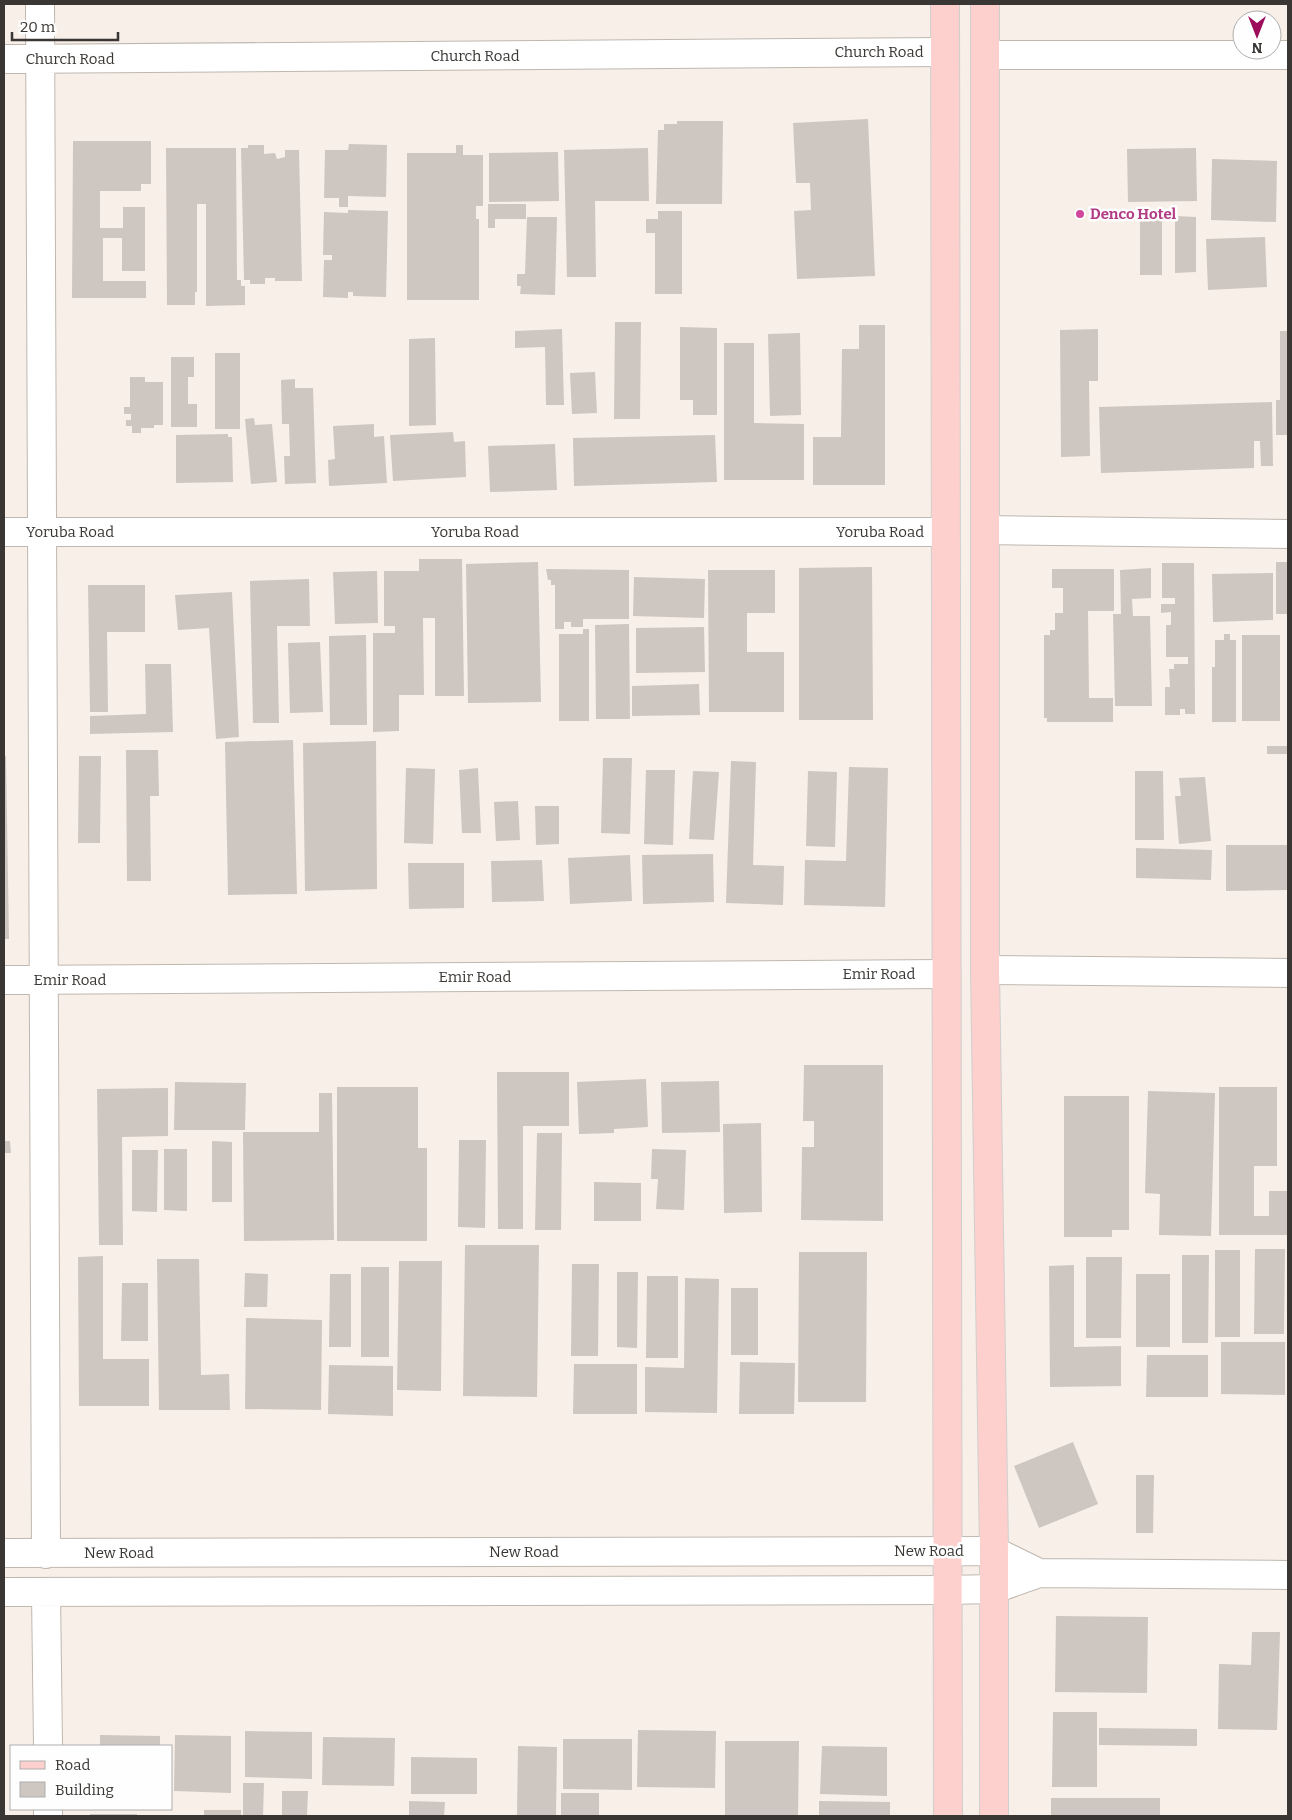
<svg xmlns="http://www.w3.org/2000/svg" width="1292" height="1820" viewBox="0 0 1292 1820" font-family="Bitter,serif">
  <rect width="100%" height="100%" fill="#f7efe8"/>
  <path fill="#cec6c0" d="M868,119L875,276L797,279L794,211L811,210L810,183H796L793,123Z
    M677,121H723L722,204H656L658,130H664V124H677Z
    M73,141H151V184H141V191H100V228H123V207H145V271H122V238H103V281H146V298H72Z
    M349,144L387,145L386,197L348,196V207H339V198H324L325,150H348Z
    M248,145H264V154L275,153L277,159L285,157V150H299L302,281H275V278H265V284H250V280H244L241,148H248Z
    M456,145H463V155H483V206H476V219H479V300H407V153H456Z
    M166,148H236L237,280H241V286H245V305L206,306V204H197V292H195V305H167Z
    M648,148L649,201H595L596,277H567L564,150Z
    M1196,148L1197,201L1128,202L1127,149Z
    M558,152L559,201L489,202V153Z
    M1212,159L1277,161L1276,222L1211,220Z
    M488,204H526V219H495V228H488Z
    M348,210L388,211L386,297L353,296V292H348V298L323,297L324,260H332V255H323L324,212L348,213Z
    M658,211H682V294H655V233H646V219H658Z
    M1175,216L1196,217V272L1175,273Z
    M527,217H557L555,295L520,294L521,286H517V274H525Z
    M1140,217H1162V275H1140Z
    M1265,237L1267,287L1208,290L1206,239Z
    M615,322H641L640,419H614Z
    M859,325H885V485H813V437H841L842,349H859Z
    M680,327L717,328V415H693V400H680Z
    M562,329L564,405H546L545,347L515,348V331Z
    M1098,329V381H1089L1090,456L1061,457L1060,330Z
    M1280,331H1288V435H1276V400H1280Z
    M800,333L801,415L770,416L768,334Z
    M435,338L436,425L409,426V339Z
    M724,343H754V423L804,424V480H724Z
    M215,353H240V429H215Z
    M171,357H194V377H188V404H197V427H171Z
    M595,372L597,413L572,414L570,373Z
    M130,377H145V382H163V425H154V428H141V433H132V426H126V420H131V414H124V407H130Z
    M295,379V388H313L316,483L285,484L284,456H290L289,424H282L281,380Z
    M1272,402L1273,466H1261L1260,441H1254V468L1101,473L1099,407Z
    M254,418L255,425L272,424L277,482L251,484L245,419Z
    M374,424V437L384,436L387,483L329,486L328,460L335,459L333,426Z
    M453,432L454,442L465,441L466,477L393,481L390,435Z
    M228,434V437H232L233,482L176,483V435Z
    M715,435L717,482L574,486L573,438Z
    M555,444L557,490L490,492L488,446Z
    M419,559H462L464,696H435V618H423L424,695H399V731L373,732V633H395V626H384V571H419Z
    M538,562L541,702L468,703L466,564Z
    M1276,562H1288V614H1276Z
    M1162,563H1194L1195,714H1185V709H1180V715H1165V687H1170L1169,669H1174V664H1188V657H1166V625H1171V612L1161,613V604H1175V598H1162Z
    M872,567L873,720H799V568Z
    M1151,568V598L1132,599L1133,616H1150L1152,706H1115L1113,614H1121L1120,570Z
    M546,569L629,570V619H583V627H571V622H564V629H555V585H551V580H548Z
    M1052,569H1114V611H1088L1089,698H1113V722H1047V718H1044V635H1050V630H1055V613H1063V588H1052Z
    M708,570H775V613H747V652H784V712H709Z
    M377,571L378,623L335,624L333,572Z
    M1273,573V620L1213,622L1212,574Z
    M634,577L705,579L704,618L633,616Z
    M309,579L310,626H277L279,723H253L250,581Z
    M88,585H145V632H107L108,712H90Z
    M232,592L239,737L216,739L209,628L178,630L175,595Z
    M629,624L630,719H596L595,625Z
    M704,627L705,672L636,673V628Z
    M583,629H589V721H559V634H583Z
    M1224,634H1230V640H1236V722H1212V667H1215V640H1224Z
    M366,635L367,725H330L329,636Z
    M1242,635H1280V721H1242Z
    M320,642L323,712L290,713L288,643Z
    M145,664H171L173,732L90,734V716L146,714Z
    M699,684L700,715L632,716V686Z
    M293,740L297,894L228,895L225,742Z
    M376,741L377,889L305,891L303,743Z
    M1267,746H1288V754H1267Z
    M126,750H158L159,796H150L151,881H127Z
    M4,756H6L9,939H4Z
    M79,756H101L100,843H78Z
    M603,758H632L630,834L601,833Z
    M731,761L756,762L753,865L784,866L783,905L726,903Z
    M849,767L888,768L885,907L804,905L805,860L846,861Z
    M406,768L435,769L433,844L404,843Z
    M478,768L481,833H462L459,770Z
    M646,770H675L673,845L644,844Z
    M693,771L719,772L714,840L689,839Z
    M808,771L837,772L835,847L806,846Z
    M1135,771H1163L1164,840H1135Z
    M1205,777L1211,841L1179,844L1175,796H1181L1179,778Z
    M518,801L520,840L496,841L494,802Z
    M535,806H559V844L536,845Z
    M1226,845H1288V890L1226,891Z
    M1136,848L1212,850L1211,880L1136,878Z
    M713,854L714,902L643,904L642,855Z
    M630,855L632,901L570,904L568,858Z
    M542,860L544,901L492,902L491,861Z
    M408,863H464V908L409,909Z
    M804,1065H883V1221L801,1220L802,1147H814V1121H803Z
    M497,1072H569V1126H523V1229H498Z
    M646,1079L648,1127L614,1129V1133L579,1134L577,1082Z
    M719,1081L720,1132L662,1133L661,1082Z
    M175,1082L246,1083L245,1130H174Z
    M337,1087H418V1148H427V1241H337Z
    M1219,1087H1277V1166H1254V1216H1269V1191H1288V1235H1219Z
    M168,1088V1136L122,1137L123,1245H99L97,1089Z
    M1148,1091L1215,1093L1211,1236L1159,1235L1160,1194L1145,1193Z
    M319,1093H332L334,1240L244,1241L243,1132H319Z
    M1064,1096H1129V1230H1112V1237H1064Z
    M761,1123L762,1212L724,1213L723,1124Z
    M537,1133H562L561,1230H535Z
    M459,1140H486L485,1228L458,1227Z
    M4,1141H10L11,1153H4Z
    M212,1141L232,1142V1202H212Z
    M164,1149H187V1211L164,1210Z
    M652,1149L686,1150L684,1210L656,1209L658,1179H651Z
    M132,1150H158L157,1212L132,1211Z
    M594,1182L641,1183V1221H594Z
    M465,1245H539L537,1397L463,1396Z
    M1255,1249H1285L1284,1334H1254Z
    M1215,1250H1240V1337H1215Z
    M799,1252H867L866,1402H798Z
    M1182,1255H1209L1208,1343H1182Z
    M103,1256V1359H149V1406H79L78,1257Z
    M1086,1257H1122L1121,1338H1086Z
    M157,1259H199L201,1375L229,1374L230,1410H159Z
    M399,1261H442L441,1391L397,1390Z
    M572,1264H599L598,1356H571Z
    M1074,1265V1347L1121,1346V1386L1050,1387L1049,1266Z
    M361,1267H389V1357H361Z
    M617,1272H638L637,1348L617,1347Z
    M245,1273L268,1274L267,1307H244Z
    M330,1274H351V1347H329Z
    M1136,1274H1170V1347H1136Z
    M647,1276H678V1358H646Z
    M685,1278L719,1279L717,1413L645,1412V1367L684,1368Z
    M122,1283H148V1341H121Z
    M731,1288H758V1355H731Z
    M246,1318L322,1320L321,1410L245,1409Z
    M1221,1342H1285V1395L1221,1394Z
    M1147,1355H1208V1397H1146Z
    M740,1362L795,1363L794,1414H739Z
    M574,1364H637V1414H573Z
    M329,1365L393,1366V1416L328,1414Z
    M1073,1442L1098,1504L1039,1528L1014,1466Z
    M1136,1475H1154L1153,1533H1136Z
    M1056,1616L1148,1617L1147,1693L1055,1692Z
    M1252,1632H1280L1277,1730L1218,1729L1219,1664L1251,1665Z
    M1053,1712H1097V1787H1052Z
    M1099,1728L1197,1729V1746L1099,1745Z
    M638,1730L716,1731L715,1788L637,1787Z
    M245,1731L312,1732V1779L245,1777Z
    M100,1735L160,1736V1746H100Z
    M175,1735L231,1736V1793L174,1791Z
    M323,1737L395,1738L394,1786L322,1785Z
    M563,1739H632V1790L563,1789Z
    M725,1741H799L798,1816H725Z
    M518,1746L557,1747L556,1816H517Z
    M822,1746L887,1747V1796L820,1794Z
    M411,1757L477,1758V1794H411Z
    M243,1783H264L263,1816H243Z
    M282,1791H308L307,1816H282Z
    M561,1793H599V1816H561Z
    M1051,1798H1160V1816H1051Z
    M409,1801L445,1802L444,1816H409Z
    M819,1801L890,1802V1816H819Z
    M204,1810H241V1816H204Z
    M90,1814H137V1816H90Z"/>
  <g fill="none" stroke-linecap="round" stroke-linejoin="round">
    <g stroke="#bfb8b1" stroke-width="30">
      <path id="minor" d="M40,4L46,1554
        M985,55H1288
        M4,59L945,52
        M985,530L1288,534
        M4,532H945
        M985,970L1288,973
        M4,980L945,974
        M4,1553L994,1551L1039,1573
        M4,1592L946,1590L994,1589L1039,1573L1288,1575
        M46,1593L48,1746
        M48,1809V1816"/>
    </g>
    <g stroke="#cfcfce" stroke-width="30">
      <path id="major" d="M945,4L948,1816
        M985,4V970L994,1551V1816"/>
    </g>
    <use href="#minor" stroke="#fff" stroke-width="28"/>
    <use href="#major" stroke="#fdd0cd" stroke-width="28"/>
  </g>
  <circle fill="#d1479c" stroke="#fefefe" stroke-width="2" cx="1080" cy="214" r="5"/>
  <g text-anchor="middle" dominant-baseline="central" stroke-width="5" stroke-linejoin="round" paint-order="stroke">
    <g font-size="15" fill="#393633" stroke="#fefefe">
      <text x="879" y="52">Church Road</text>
      <text x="475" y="56">Church Road</text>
      <text x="70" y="59">Church Road</text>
      <text x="70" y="532">Yoruba Road</text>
      <text x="475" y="532">Yoruba Road</text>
      <text x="880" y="532">Yoruba Road</text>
      <text x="879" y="974">Emir Road</text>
      <text x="475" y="977">Emir Road</text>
      <text x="70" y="980">Emir Road</text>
      <text x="929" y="1551">New Road</text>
      <text x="524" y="1552">New Road</text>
      <text x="119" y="1553">New Road</text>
    </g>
    <g font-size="15" font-weight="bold" fill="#b23c85" stroke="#fefefe" text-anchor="start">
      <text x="1090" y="214">Denco Hotel</text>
    </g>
  </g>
  <rect width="1292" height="1820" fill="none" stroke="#393633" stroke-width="10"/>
  <rect x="10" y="1745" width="162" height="65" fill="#fefefe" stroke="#afaead"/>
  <rect x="20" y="1761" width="25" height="8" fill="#fdd0cd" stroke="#afaead"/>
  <text x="55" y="1770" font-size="15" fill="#393633">Road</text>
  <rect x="20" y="1782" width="25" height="15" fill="#cec6c0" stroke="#afaead"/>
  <text x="55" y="1795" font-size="15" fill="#393633">Building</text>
  <g transform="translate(1257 35) rotate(180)"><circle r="24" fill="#fefefe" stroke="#afaead"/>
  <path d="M0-4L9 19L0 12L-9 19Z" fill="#9c0c5a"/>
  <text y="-8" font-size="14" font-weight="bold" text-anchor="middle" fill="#393633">N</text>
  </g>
  <path d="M12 32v8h106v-8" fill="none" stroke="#393633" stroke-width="2.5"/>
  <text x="20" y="32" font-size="15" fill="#393633" stroke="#fefefe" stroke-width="4" paint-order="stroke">20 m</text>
</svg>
